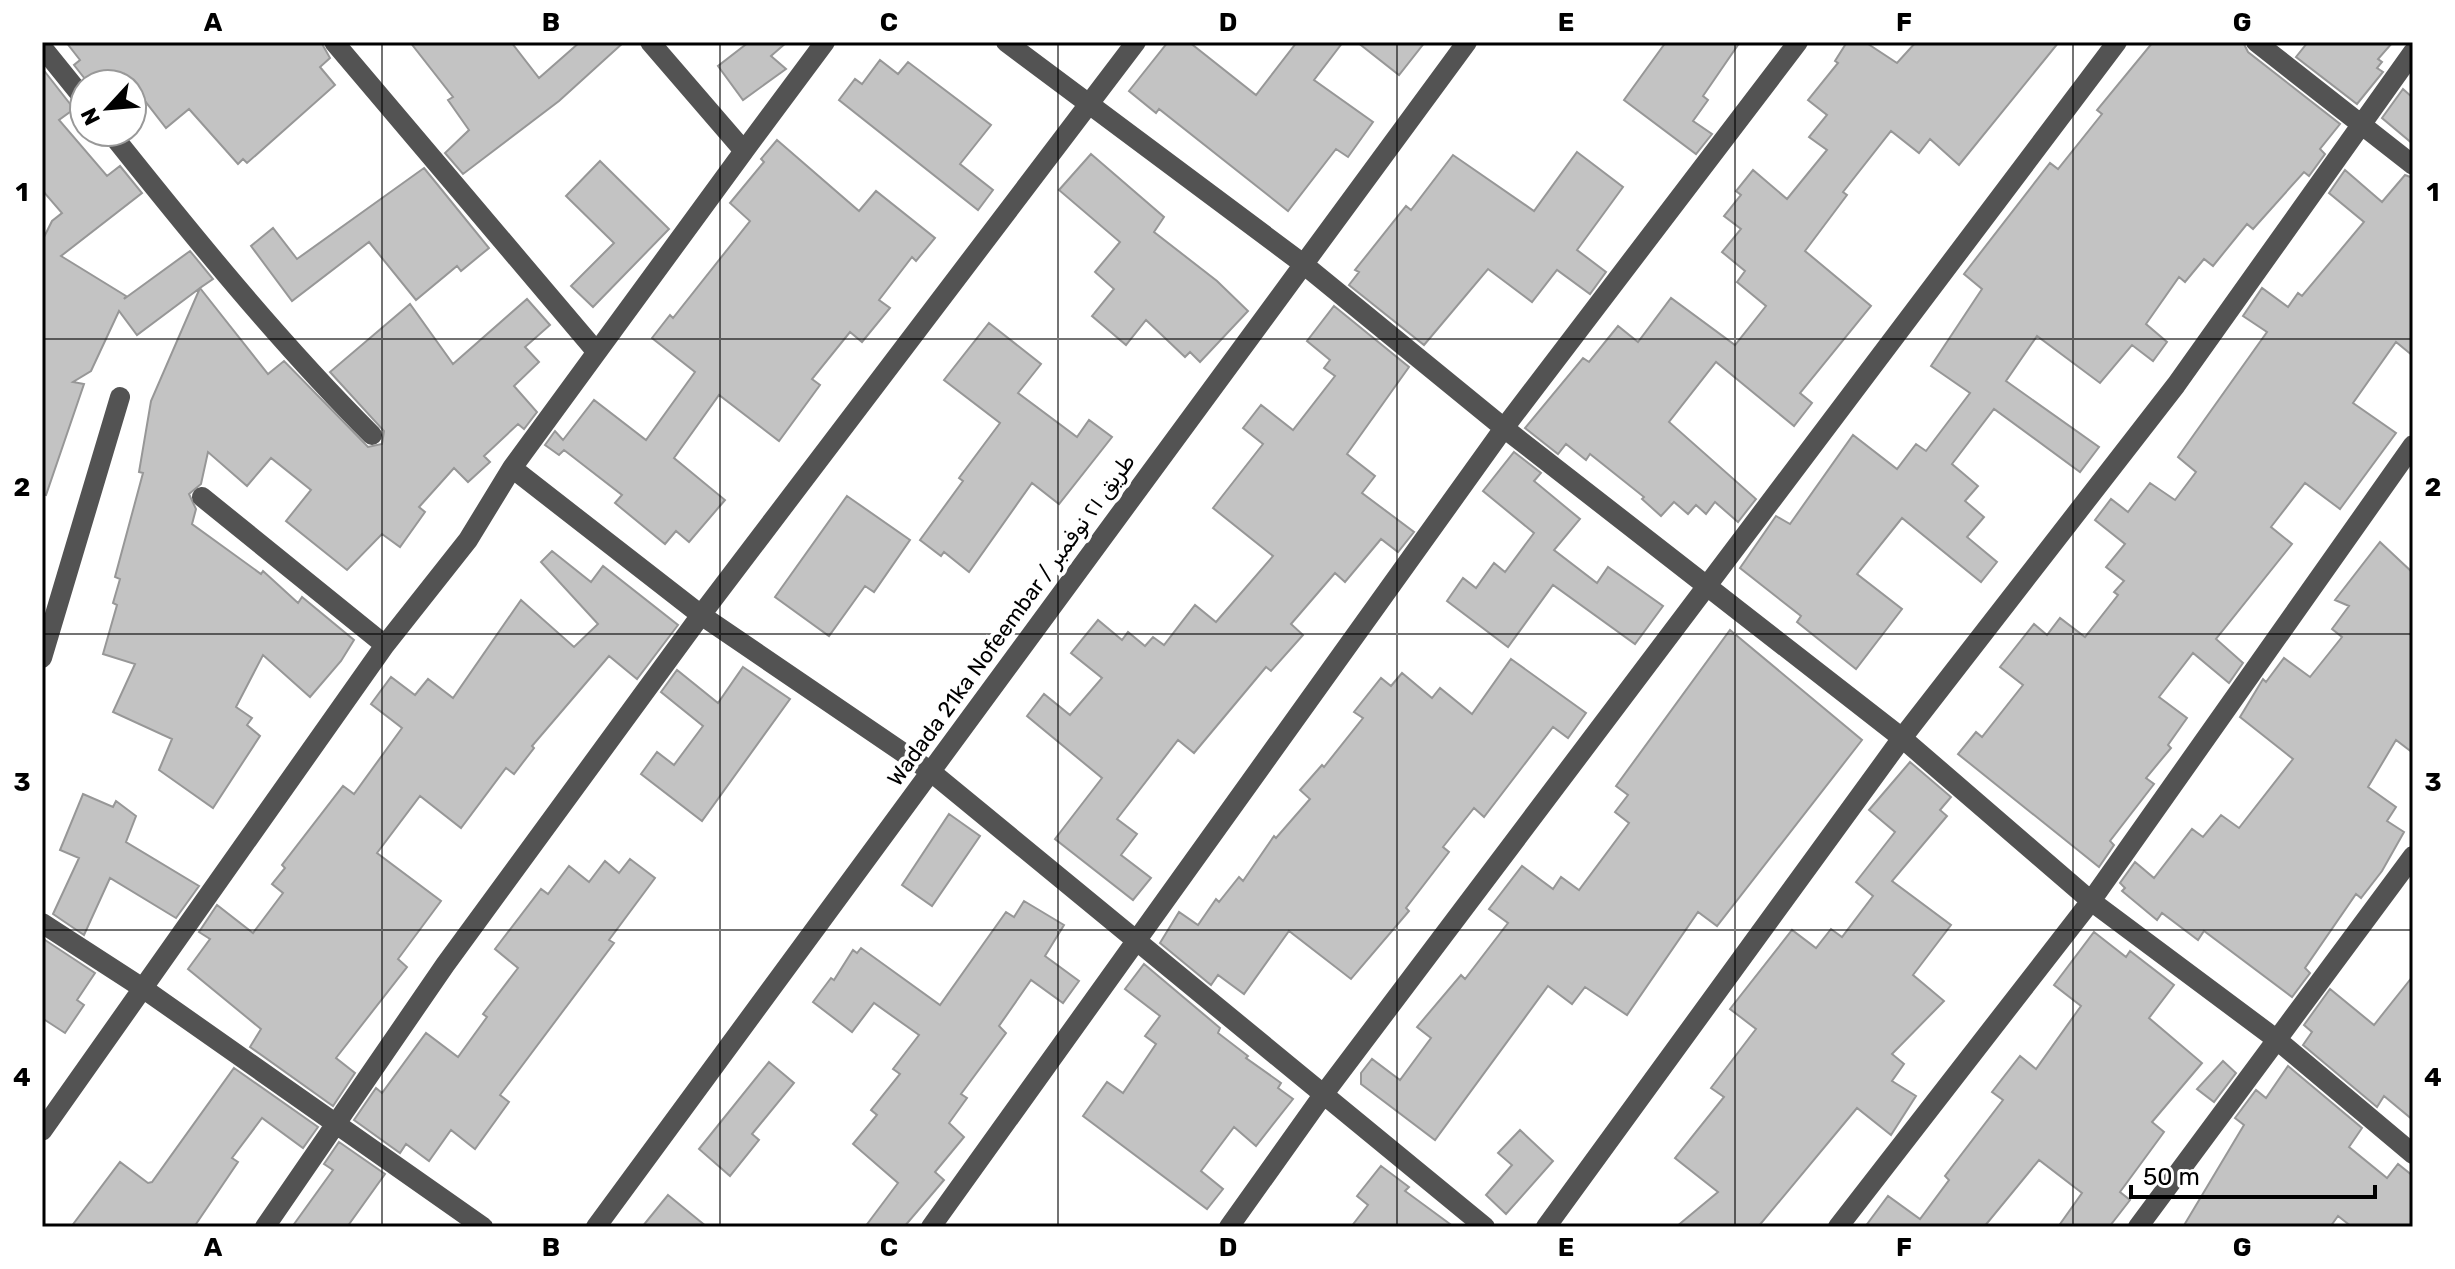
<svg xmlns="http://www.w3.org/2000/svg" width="2455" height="1269" viewBox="0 0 2455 1269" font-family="Rubik,Vazirmatn,sans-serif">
  <rect width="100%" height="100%" fill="#fff"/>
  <path fill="#c3c3c3" stroke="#979797" stroke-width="2" d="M66,42H321L330,58L320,67L335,85L247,163L243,159L238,164L189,109L166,128L124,74L111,84H89L74,65L80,60Z
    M410,42H511L539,78L580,42H624L559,101L463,174L445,153L469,130L448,100L453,97Z
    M749,42H787L771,56L786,69L743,100L718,66Z
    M1168,42H1189L1256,95L1297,42H1343L1314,80L1373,122L1348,157L1336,149L1288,211L1159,109L1156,113L1129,91Z
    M1357,42H1425L1399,75Z
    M1666,42H1740L1703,96L1708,100L1693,121L1712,134L1696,154L1624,100Z
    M1847,42H1865L1897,63L1916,42H2059L1959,165L1930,139L1919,153L1891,131L1843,192L1847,195L1805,251L1871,306L1800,393L1812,403L1794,426L1716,362L1669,422L1756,499L1738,522L1715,502L1706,514L1696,505L1688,514L1674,502L1661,516L1642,499L1644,497L1590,454L1586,460L1566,444L1558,454L1525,428L1583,358L1589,362L1618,326L1638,342L1671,298L1735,345L1766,306L1737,282L1745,271L1722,252L1741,229L1724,216L1741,195L1736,191L1753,170L1787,199L1827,150L1809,137L1827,115L1808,100L1838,63L1835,61Z
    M2153,42H2243L2248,52L2340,124L2320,149L2325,154L2309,176L2304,172L2253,229L2247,224L2213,266L2204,259L2185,282L2179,277L2146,324L2167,342L2153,361L2132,345L2100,383L2037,336L2006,381L2099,447L2080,472L1994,409L1952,464L1978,486L1965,501L1984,517L1967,537L1997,562L1981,582L1902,518L1857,574L1902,609L1856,669L1797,622L1801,616L1740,568L1776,516L1790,524L1853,435L1897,469L1916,444L1926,451L1970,393L1931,366L1982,289L1964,274L2050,163L2058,169L2102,114L2097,110Z
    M2308,42H2393L2378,59L2382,62L2377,68L2383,72L2357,104L2296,57Z
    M880,60L898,74L908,62L991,125L960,164L993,190L978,210L839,100L855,79L862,84Z
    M42,68L74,109L59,120L107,176L120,166L142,193L61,256L126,296L124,299L190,251L213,279L200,288L268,374L284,361L368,447L382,444L384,431L330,372L410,304L453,364L527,299L550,325L525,347L539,362L514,386L537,412L524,429L518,424L484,456L490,462L468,482L454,468L419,507L425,512L400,547L382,534L347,570L286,521L311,490L271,458L247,486L208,452L201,484L189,494L196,509L192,524L261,574L263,571L298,603L302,597L354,640L341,661L310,697L263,655L236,707L252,718L247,725L260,736L213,808L159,770L172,739L113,712L135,664L103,654L117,605L113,603L120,579L115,577L143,473L139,472L151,401L200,288L137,335L119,311L91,371L73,382L84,384L46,495L42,494V241L52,221L62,213L42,190Z
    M2403,89L2413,98V144L2382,118Z
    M777,140L859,211L876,191L935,238L916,261L912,257L879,300L890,308L862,342L850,332L812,379L820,385L779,441L719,395L674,458L725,500L689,542L676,531L665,544L615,503L622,495L564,450L559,455L545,445L555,431L563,440L594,400L646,440L695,372L652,338L670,315L673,318L750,221L730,203L764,162L761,159Z
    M1577,152L1623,187L1577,250L1606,272L1590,294L1557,270L1532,302L1488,269L1424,345L1349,285L1359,272L1355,270L1406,206L1411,210L1453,155L1534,211Z
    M1091,154L1164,217L1154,232L1217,281L1248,311L1200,362L1190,352L1185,357L1146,320L1126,345L1092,316L1114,289L1095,272L1120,242L1059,190Z
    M600,161L669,229L593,307L571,286L614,243L566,196Z
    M424,168L489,248L461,271L457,266L416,300L369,242L292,301L251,246L273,228L297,259Z
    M2345,170L2382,202L2405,175L2413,178V356L2396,342L2353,403L2396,433L2340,509L2305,483L2271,527L2292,544L2216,639L2243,663L2229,683L2193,653L2159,697L2187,718L2168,745L2171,748L2146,778L2154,784L2110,841L2114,845L2099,867L1958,754L1976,732L1982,737L2023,685L2000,667L2034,624L2047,635L2060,618L2085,637L2118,595L2114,592L2124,581L2106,567L2125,544L2095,520L2111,499L2128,512L2150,483L2175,500L2196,472L2178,457L2267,332L2243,316L2262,288L2288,307L2298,293L2302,296L2364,222L2329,193Z
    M1334,306L1409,367L1347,454L1375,476L1362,493L1414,532L1398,552L1381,539L1345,582L1335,573L1291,624L1303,635L1271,671L1266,667L1194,753L1178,740L1117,819L1137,834L1121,855L1151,878L1133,900L1055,839L1102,778L1027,716L1044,694L1070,715L1102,678L1071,653L1098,620L1122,640L1128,632L1145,646L1153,637L1164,645L1195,605L1216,622L1273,556L1213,508L1263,444L1243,428L1261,405L1293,430L1335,376L1324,368L1330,360L1307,341Z
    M989,323L1041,364L1018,393L1077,437L1089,420L1112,437L1059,504L1032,483L969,572L944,552L941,556L920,540L963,481L959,478L1000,423L944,380Z
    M1514,452L1541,473L1534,481L1580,519L1554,550L1597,583L1608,567L1663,606L1635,644L1553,585L1508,647L1447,601L1463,578L1476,588L1494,563L1505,572L1534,533L1483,491Z
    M847,496L910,540L874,592L865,586L829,636L775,597Z
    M2380,542L2413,573V753L2396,740L2368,787L2396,807L2387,821L2404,832L2382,871L2361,898L2356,894L2305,968L2310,973L2292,997L2204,931L2198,940L2162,913L2157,920L2122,891L2125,888L2120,883L2135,862L2154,878L2192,829L2203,837L2221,815L2239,828L2293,759L2240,717L2263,679L2266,682L2284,658L2310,677L2342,637L2332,629L2349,606L2335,600Z
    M552,551L591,582L603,566L678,625L637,679L609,656L532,746L534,748L514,774L506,768L461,828L420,796L377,853L441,901L398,959L407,967L336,1058L355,1073L333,1106L250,1047L261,1029L188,969L210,939L199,932L217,905L253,933L283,893L272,884L285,868L282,865L343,786L354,794L402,728L371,704L391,677L415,695L428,679L453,698L521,600L574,647L598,624L541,562Z
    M1730,630L1862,740L1717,926L1698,912L1627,1015L1585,987L1572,1004L1548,986L1435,1140L1361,1084V1073L1372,1059L1400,1080L1431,1038L1417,1027L1461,975L1465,979L1508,923L1489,909L1522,866L1553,889L1561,877L1579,890L1629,823L1615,812L1628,795L1616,786Z
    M1511,659L1586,713L1568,738L1553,727L1484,817L1474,808L1443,847L1449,852L1406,908L1409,911L1351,979L1289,931L1244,994L1218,975L1211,985L1160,943L1179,912L1198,925L1216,899L1219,902L1239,877L1243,881L1274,836L1276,838L1310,799L1300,790L1322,765L1324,767L1363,718L1354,712L1381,678L1391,686L1402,673L1432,698L1440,688L1472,714Z
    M743,667L790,699L702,821L641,774L657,752L674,765L703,726L661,692L677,670L718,703Z
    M1910,762L1951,797L1940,810L1947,816L1892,881L1951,925L1913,975L1944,1001L1892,1054L1904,1064L1892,1081L1916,1096L1891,1135L1857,1108L1758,1227H1676L1718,1192L1675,1158L1724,1097L1711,1088L1756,1029L1730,1009L1792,930L1816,948L1831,929L1842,937L1873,896L1856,882L1895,832L1869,810Z
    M83,794L113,807L116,801L136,816L126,842L199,886L176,918L110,878L84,935L53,914L79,858L60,850Z
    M949,814L980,836L932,906L902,885Z
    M630,859L655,878L609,940L614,943L500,1095L509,1102L475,1149L451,1130L429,1161L406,1144L400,1153L354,1120L376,1088L382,1093L426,1033L458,1057L487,1017L483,1014L518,968L495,949L541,889L548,894L569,866L589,882L605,861L619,873Z
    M1024,901L1064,925L1045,956L1079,981L1063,1003L1031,980L999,1026L1006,1033L961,1094L967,1098L949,1123L964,1137L935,1172L944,1180L904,1227H865L898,1183L853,1144L877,1115L871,1110L900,1074L893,1069L919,1035L874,1003L852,1032L813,1002L831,978L834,980L853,950L857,953L861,948L940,1005L1006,912L1014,917Z
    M2094,932L2126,957L2130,951L2174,985L2149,1018L2202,1063L2152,1122L2164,1132L2120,1192L2130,1200L2109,1227H2058L2082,1193L2039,1160L1984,1227H1865L1888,1196L1920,1219L1949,1180L1945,1176L2003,1100L1992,1092L2020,1056L2036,1069L2081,1006L2054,985Z
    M42,938L95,973L77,1000L84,1005L65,1033L42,1018Z
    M1144,964L1220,1028L1218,1033L1248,1056L1246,1058L1281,1083L1278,1088L1293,1099L1256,1146L1234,1127L1201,1171L1223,1189L1207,1209L1083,1116L1107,1082L1123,1093L1156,1044L1145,1036L1160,1016L1125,989Z
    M2413,976V1120L2384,1096L2377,1107L2303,1045L2312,1032L2304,1025L2330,989L2374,1025Z
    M2223,1061L2236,1073L2214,1102L2197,1089Z
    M769,1062L794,1083L752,1134L759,1140L730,1176L699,1149Z
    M2288,1066L2362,1128L2349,1147L2387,1178L2398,1164L2413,1176V1227H2352L2338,1216L2330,1227H2183L2244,1125L2235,1118L2256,1090L2266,1098Z
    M234,1068L318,1127L303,1148L262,1118L232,1158L238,1162L194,1227H71L120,1162L148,1183L152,1182Z
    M1520,1130L1553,1161L1506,1214L1486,1195L1512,1165L1498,1153Z
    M339,1142L385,1174L347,1227H292L333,1170L324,1164Z
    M1381,1166L1409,1187L1405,1191L1454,1227H1351L1368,1205L1357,1196Z
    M668,1195L707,1227H642Z"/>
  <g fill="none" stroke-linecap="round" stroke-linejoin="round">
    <path stroke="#535353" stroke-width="20" d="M334,42L595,350
      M650,42L744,151L512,468L701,615L930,771L1485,1227
      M1006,42L1302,263L1504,428L1902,738L2091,901L2276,1039L2413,1154
      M2256,42L2413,165
      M42,47L84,99
      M110,132C193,236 278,341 372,435
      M744,151L825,42
      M202,497L385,645
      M42,658L120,397
      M42,923L144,989L483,1227
      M42,1131L385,645L468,540L512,468
      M265,1227L445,965L701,615L1136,42
      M596,1227L1467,42
      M931,1227L1504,428L1798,42
      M1229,1227L1323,1095L2117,42
      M1546,1227L1902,738L2176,385L2413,52
      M1838,1227L2091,901L2413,445
      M2138,1227L2413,856"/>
  </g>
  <path fill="none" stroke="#000" stroke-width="2" stroke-opacity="0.55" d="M382,42V1227M720,42V1227M1058,42V1227M1397,42V1227M1735,42V1227M2073,42V1227M42,339H2413M42,634H2413M42,930H2413"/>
  <g text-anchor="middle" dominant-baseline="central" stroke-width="8" stroke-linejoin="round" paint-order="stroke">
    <g font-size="22" fill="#000" stroke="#fff">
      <text transform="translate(1011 620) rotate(-54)">Wadada 21ka Nofeembar / طريق ٢١ نوفمبر</text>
    </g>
  </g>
  <rect width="2455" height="1269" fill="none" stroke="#ffffff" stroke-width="88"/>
  <g transform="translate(108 108) rotate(244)"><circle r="38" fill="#ffffff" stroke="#999999" stroke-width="2"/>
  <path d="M0-6L14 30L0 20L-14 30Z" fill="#000000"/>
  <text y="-12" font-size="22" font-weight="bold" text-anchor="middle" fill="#000000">N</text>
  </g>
  <path d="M2131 1185v12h244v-12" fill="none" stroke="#000000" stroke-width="4"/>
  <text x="2143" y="1185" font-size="24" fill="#000000" stroke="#ffffff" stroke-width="6" paint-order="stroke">50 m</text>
  <rect x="44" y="44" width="2367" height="1181" fill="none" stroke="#000" stroke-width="3"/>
  <g font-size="26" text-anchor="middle" font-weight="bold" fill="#000">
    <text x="213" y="31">A</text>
    <text x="551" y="31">B</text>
    <text x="889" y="31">C</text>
    <text x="1228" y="31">D</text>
    <text x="1566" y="31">E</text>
    <text x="1904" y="31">F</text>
    <text x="2242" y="31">G</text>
    <text x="22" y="201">1</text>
    <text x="2433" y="201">1</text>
    <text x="22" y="496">2</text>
    <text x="2433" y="496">2</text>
    <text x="22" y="791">3</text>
    <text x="2433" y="791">3</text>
    <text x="22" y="1086">4</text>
    <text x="2433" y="1086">4</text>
    <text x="213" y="1256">A</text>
    <text x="551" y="1256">B</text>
    <text x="889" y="1256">C</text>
    <text x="1228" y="1256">D</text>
    <text x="1566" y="1256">E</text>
    <text x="1904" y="1256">F</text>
    <text x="2242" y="1256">G</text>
  </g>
</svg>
